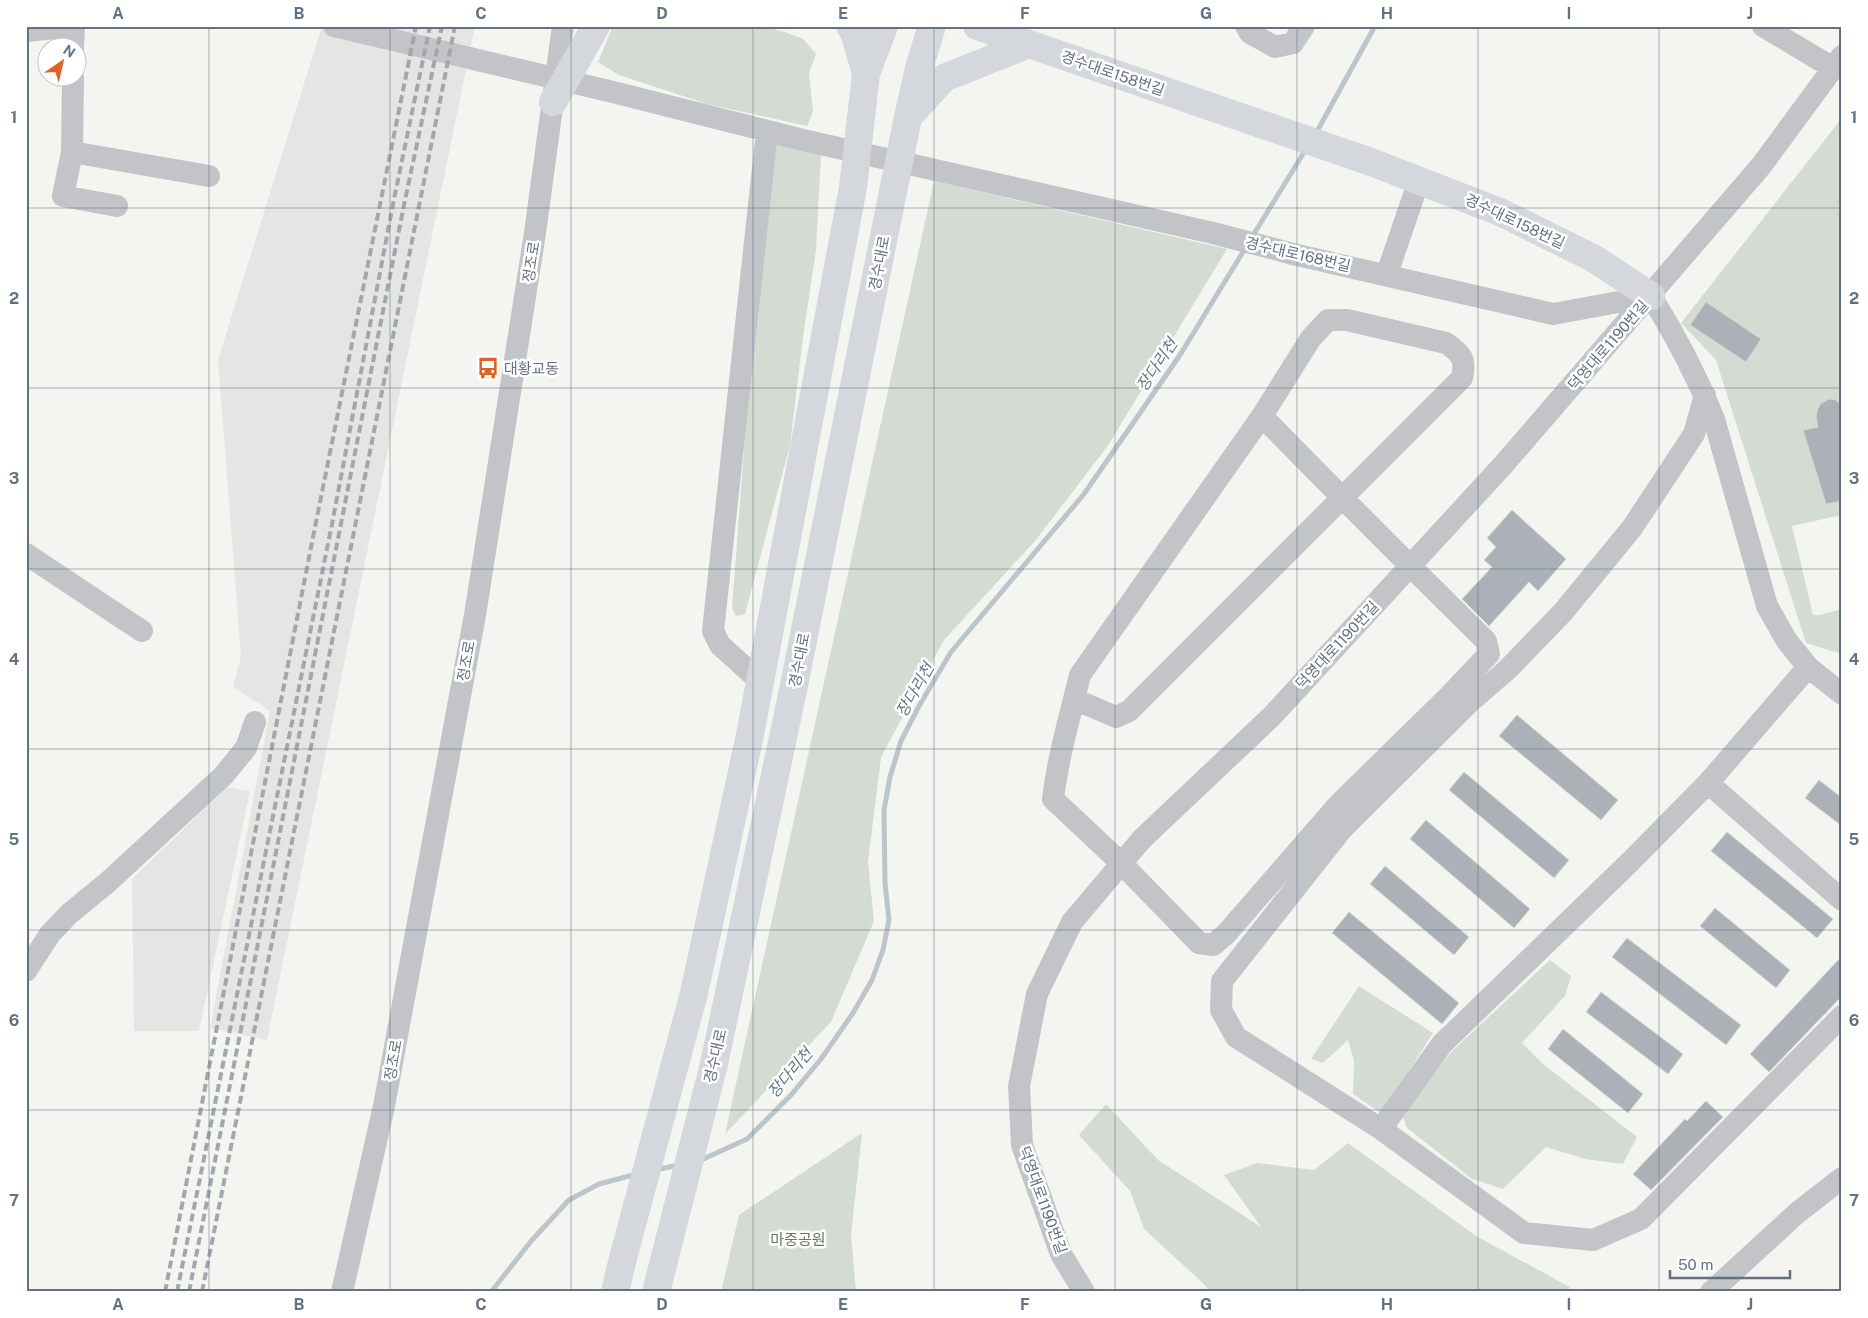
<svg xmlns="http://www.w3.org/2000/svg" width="1868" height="1318" viewBox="0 0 1868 1318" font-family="'Public Sans','Noto Sans KR',sans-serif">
  <rect width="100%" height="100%" fill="#f4f5f0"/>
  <path fill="#e5e6e4" d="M322,26H475L267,1040L210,1028L270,711L233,687L241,656L218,360Z
    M227,787L250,791L199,1031H134L132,879Z"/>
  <path fill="#d4dbd2" d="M613,26H761L785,32L803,39L816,54L809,73L813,112L807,126L707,104L619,75L598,62Z
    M1842,118V515L1792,526L1813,615H1819L1842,609V654L1806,643L1716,360L1681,323Z
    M775,141L821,154L816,250L803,337L790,445L745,614L736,616L732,608L756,292Z
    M934,181L1227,249L1107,447L1035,541L944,640L881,757L868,862L874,921L831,1022L725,1134Z
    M1550,960L1571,976L1565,996L1522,1043L1543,1064L1637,1137L1623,1164L1585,1159L1546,1147L1503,1189L1472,1179L1407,1128L1402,1114L1452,1051Z
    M1359,986L1433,1033L1382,1114L1353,1094L1354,1061L1348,1040L1323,1063L1311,1059Z
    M1106,1104L1158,1160L1261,1227L1224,1175L1257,1163L1314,1170L1348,1143L1476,1236L1570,1287L1567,1292H1209L1206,1286L1144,1229L1130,1191L1079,1135Z
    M862,1133L851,1235L856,1292H721L739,1215Z"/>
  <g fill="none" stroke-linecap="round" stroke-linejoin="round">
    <path stroke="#bbc5cb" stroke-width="5" d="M1315,135L1375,26
      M1252,237L1306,149
      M699,1161L747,1139L791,1095L821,1059L853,1013L872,980L883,950L889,920L885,883L884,810L890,777L901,741L919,706L951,652L1084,494L1180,355L1246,247
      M655,1170L679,1165
      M491,1292L532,1240L569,1200L599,1184L637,1174"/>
  </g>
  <path fill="#abb1b6" stroke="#d5d6d3" d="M1706,302L1761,339L1746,362L1690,325Z
    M1829,399L1836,400L1842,405V501L1826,504L1803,430L1818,427L1816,417L1817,411L1820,404Z
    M1512,510L1566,559L1538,591L1529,582L1489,626L1462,599L1492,567L1484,560L1496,547L1487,538Z
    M1517,715L1618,800L1601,820L1499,736Z
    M1464,772L1569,860L1554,878L1449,790Z
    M1819,780L1842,798V826L1805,798Z
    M1426,820L1530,909L1514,928L1410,839Z
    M1727,832L1833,919L1817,938L1711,851Z
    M1385,866L1469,937L1454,955L1370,884Z
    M1715,908L1790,970L1776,988L1700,926Z
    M1349,912L1459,1003L1442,1024L1332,933Z
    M1627,938L1741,1025L1726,1045L1612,957Z
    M1842,956V996L1769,1072L1750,1054Z
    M1601,992L1683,1054L1668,1074L1586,1012Z
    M1563,1029L1643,1094L1628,1113L1548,1049Z
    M1706,1101L1723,1117L1651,1190L1633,1174L1685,1119L1687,1121Z"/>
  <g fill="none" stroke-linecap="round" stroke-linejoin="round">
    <path stroke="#c2c4c8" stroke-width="22" d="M334,26L613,92L803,140L1213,233L1293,254L1553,314L1651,296C1676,336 1696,374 1714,419L1767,606L1787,641L1808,667L1842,694
      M1246,26L1250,33L1275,47L1293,43L1304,26
      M1763,26L1833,68
      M26,31L74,26
      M73,48L74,26
      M73,78L72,152L63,196L117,206
      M72,152L209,176
      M1387,274L1419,180
      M26,554L142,631
      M761,682L720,645L713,631L767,131
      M1074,699L1116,717L1129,711L1462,378C1466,359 1462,354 1446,343L1347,320H1328L1311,338L1262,416L1080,675C1070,716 1058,757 1053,799L1121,863L1199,943L1213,945L1226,934L1339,804L1449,696L1489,654L1486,641C1411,567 1336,492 1262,416
      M1708,783L1808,667
      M1842,900L1708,783L1630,862L1442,1044L1381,1129L1524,1233L1593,1240L1641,1219L1842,1016
      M26,971L50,934L69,914L108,882L223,776L246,748L255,722
      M1381,1129L1236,1037L1221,1010L1222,981L1342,829L1471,701L1508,669L1563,612L1632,528L1694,434L1705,395
      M342,1292L384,1106L475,615L535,233L563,26
      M1084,1292L1061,1254L1022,1145L1019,1086L1037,994L1072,922L1142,839L1272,716L1504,464L1761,166L1842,56
      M1711,1292L1797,1213L1842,1178"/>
    <path stroke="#d4d8dc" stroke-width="28" d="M850,26L855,35L866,74
      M977,26L1371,162L1500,212L1593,258L1651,296
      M553,102L596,26
      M908,117L944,78L1029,44
      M615,1292L622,1262L694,993L750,735L853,187L866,74L884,26
      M656,1292L714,1064L793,690L908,117L919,68L932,26"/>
    <path stroke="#a2a7ad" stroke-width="4" stroke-dasharray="8 4" stroke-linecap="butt" d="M165,1292L316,522L416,26
      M177,1292L332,524L394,199L430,26
      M189,1292L404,205L442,26
      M202,1292L455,26"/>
  </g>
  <path fill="none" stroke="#647181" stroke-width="1" stroke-opacity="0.55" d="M209,26V1292M390,26V1292M571,26V1292M753,26V1292M934,26V1292M1115,26V1292M1297,26V1292M1478,26V1292M1659,26V1292M26,208H1842M26,388H1842M26,569H1842M26,749H1842M26,930H1842M26,1110H1842"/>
  <defs>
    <g id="bus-bare" transform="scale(1.725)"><path d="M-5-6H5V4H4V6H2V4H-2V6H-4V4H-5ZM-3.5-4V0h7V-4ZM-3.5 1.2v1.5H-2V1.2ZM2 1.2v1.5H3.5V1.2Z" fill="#e16224" stroke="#fff" stroke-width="2.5" paint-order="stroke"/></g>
  </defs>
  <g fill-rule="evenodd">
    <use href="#bus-bare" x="488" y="368"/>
  </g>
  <g text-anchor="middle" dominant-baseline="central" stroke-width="5" stroke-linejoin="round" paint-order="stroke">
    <g font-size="15" fill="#647181" stroke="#fff">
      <text transform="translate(1113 73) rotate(19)">경수대로158번길</text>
      <text transform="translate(1515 221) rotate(25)">경수대로158번길</text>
      <text transform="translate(1298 254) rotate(13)">경수대로168번길</text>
      <text transform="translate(531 262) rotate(-81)">정조로</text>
      <text transform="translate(879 263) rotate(-79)">경수대로</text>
      <text transform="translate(1608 345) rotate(-49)">덕영대로1190번길</text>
      <text transform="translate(1337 645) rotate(-47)">덕영대로1190번길</text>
      <text transform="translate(799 660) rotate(-79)">경수대로</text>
      <text transform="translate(466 661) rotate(-80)">정조로</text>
      <text transform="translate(715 1056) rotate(-77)">경수대로</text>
      <text transform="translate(393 1060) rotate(-80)">정조로</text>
      <text transform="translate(1043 1200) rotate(70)">덕영대로1190번길</text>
    </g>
    <g font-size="15" fill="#647181" stroke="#fff" text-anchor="start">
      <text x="504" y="368">대황교동</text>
    </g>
    <g font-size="15" fill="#657962" stroke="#fff">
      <text x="798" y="1239">마중공원</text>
    </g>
    <g font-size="16" font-style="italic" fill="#647a85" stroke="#fff">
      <text transform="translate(1157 365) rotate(-56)">장다리천</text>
      <text transform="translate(915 690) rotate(-60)">장다리천</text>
      <text transform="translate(790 1073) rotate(-50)">장다리천</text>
    </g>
  </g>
  <rect width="1868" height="1318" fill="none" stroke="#ffffff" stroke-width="55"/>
  <g transform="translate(62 62) rotate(34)"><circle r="24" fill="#ffffff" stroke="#c1c6cd"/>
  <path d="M0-4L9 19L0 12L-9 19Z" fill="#e16224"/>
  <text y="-8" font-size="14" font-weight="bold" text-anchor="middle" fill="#647181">N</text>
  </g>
  <path d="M1670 1270v8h120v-8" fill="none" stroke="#647181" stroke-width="2.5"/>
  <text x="1678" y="1270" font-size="15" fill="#647181" stroke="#ffffff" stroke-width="4" paint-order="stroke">50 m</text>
  <rect x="28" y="28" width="1812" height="1262" fill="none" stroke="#647181" stroke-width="2"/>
  <g font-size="16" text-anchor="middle" font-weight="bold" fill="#647181">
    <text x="118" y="19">A</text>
    <text x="299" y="19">B</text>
    <text x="481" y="19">C</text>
    <text x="662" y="19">D</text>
    <text x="843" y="19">E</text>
    <text x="1025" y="19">F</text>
    <text x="1206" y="19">G</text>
    <text x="1387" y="19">H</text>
    <text x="1569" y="19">I</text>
    <text x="1750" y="19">J</text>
    <text x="14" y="123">1</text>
    <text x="1854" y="123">1</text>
    <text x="14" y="304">2</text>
    <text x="1854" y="304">2</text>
    <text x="14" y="484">3</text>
    <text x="1854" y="484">3</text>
    <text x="14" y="665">4</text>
    <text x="1854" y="665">4</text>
    <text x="14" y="845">5</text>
    <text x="1854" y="845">5</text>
    <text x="14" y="1026">6</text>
    <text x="1854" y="1026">6</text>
    <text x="14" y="1206">7</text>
    <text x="1854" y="1206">7</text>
    <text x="118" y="1310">A</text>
    <text x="299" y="1310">B</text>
    <text x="481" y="1310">C</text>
    <text x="662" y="1310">D</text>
    <text x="843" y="1310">E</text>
    <text x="1025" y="1310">F</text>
    <text x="1206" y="1310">G</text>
    <text x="1387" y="1310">H</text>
    <text x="1569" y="1310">I</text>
    <text x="1750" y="1310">J</text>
  </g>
</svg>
